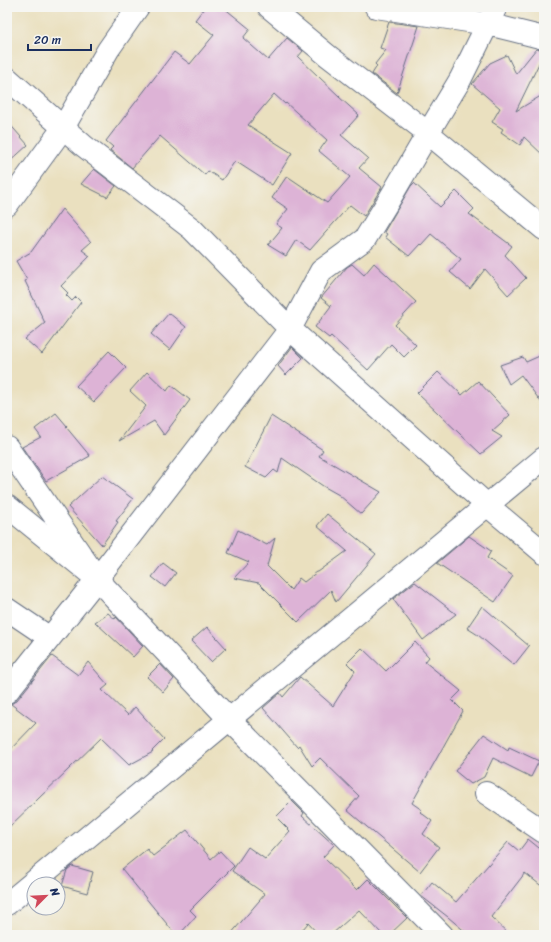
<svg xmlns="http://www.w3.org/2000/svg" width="551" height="942" viewBox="0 0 551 942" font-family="Sriracha,sans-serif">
  <rect width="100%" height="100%" fill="#f6f6f2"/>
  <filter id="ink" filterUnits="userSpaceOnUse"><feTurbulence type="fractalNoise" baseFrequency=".025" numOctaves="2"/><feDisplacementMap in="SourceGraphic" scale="8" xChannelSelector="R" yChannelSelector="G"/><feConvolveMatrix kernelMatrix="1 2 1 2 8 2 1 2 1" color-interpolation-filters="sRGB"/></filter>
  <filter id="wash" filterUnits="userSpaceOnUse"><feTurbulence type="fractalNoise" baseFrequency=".012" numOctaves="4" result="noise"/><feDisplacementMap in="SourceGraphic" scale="16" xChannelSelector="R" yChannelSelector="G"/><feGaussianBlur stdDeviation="0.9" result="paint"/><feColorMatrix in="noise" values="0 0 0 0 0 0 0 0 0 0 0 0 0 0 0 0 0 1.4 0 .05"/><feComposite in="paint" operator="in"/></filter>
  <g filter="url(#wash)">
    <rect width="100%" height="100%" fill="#eae0bf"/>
    <g id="blocks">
      <path fill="#ddb3d6" d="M205,7H223L250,29L243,38L268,60L287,38L303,51L298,57L340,97H339L359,115L341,135L368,158L359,168L382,187L364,216L350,205L310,250L296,240L286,256L268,245L282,228L276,224L288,209L272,198L287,176L327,203L350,177L319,151L327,140L286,103L285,104L274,94L248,125L292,153L272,185L235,161L222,180L208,171L205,175L160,136L132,168L110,150L113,147L106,141L174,52L190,64L214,35L195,20Z
        M389,22L419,26L397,93L372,74L377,66L375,64L386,50L380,48Z
        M536,49L544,50V53L516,111L544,94V156L524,137L520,145L501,132L503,129L492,122L500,108L472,84L490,63L507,55L516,74Z
        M7,121L28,145L7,164Z
        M94,169L116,186L107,197L81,184Z
        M414,183L440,207L456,191L474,209L469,214L512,246L505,255L526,278L508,295L485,269L470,289L450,272L461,259L431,234L421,245L420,244L409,256L385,237L387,234L384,232L411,186Z
        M62,209L91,242L82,250L90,256L61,286L68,293L66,295L72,301L76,297L81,302L42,354L25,339L45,323L25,281L27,280L16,261L31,252Z
        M374,263L416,302L395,325L416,345L404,357L391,344L368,370L331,336L329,338L315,327L331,306L321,298L347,267L352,264L364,275Z
        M169,313L186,327L170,350L151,334Z
        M292,347L303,358L286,375L278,366Z
        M109,351L126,368L94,402L76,386Z
        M544,354V406L521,375L509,384L500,365L523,357L526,362Z
        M147,372L167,391L171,385L190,400L164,435L154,421L119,441L146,406L130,391Z
        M438,372L462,395L478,381L510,415L492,431L502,437L481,454L417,393Z
        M56,413L67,426L66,427L90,456L46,481L22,447L41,437L35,429Z
        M271,416L323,450L319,456L381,492L361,514L339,495L323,486L282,458L278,473L274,470L266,478L245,467Z
        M102,476L133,499L116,521L118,522L102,545L68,507Z
        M327,514L376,554L336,602L331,590L298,622L259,583L234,578L249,562L228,553L238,530L267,545L275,538L267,566L291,590L299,578L304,582L317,572H318L347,551L317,526Z
        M469,536L491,551L487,558L513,576L495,602L437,563Z
        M163,563L176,573L165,587L152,577Z
        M415,582L456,614L423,640L393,599Z
        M482,606L529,646L514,665L478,635L467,628Z
        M108,613L115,619L116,617L143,646L133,657L95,622Z
        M207,627L226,648L211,662L191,641Z
        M415,642L429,657L425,662L461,691L452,700L463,711L412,803L422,810L420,812L432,821L423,834L439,847L420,872L347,810L359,796L320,758L312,766L299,745L297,747L263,708L280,693L283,697L300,677L333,706L355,671L347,663L362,648L386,671Z
        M52,656L78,675L88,662L108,685L102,690L128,715L135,707L164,739L152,751L153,752L129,765L101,738L7,829V753L36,723L11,704L17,700Z
        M160,664L174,679L163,692L147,677Z
        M484,734L508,750L509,747L539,761L531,777L493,758L484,777L471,784L455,771Z
        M292,801L304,813L302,816L334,845L323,857L357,890L368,879L407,918L389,935H383L359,910L331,935H319L308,923L298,935H230L265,894L232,871L248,847L265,859L290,831L276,817Z
        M187,830L211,859L220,851L234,866L190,910L196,916L179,935H176L122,869L147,849L153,856Z
        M528,839L544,852V888L525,873L491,917L510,935H469L448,917L421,896L432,882L456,902L508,842L519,851Z
        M72,866L93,872L87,893L62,886L67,870Z"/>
    </g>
  </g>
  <g filter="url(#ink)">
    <use href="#blocks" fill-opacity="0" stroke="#636d80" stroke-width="1"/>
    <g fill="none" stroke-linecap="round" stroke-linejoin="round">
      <g stroke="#636d80" stroke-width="24">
        <path id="minor" d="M269,7L327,55L428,133L544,229
          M376,7L488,24L544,38
          M7,78L84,146L192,229L290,329L487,505L544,553
          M7,205L63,128L108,50L138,7
          M7,447L92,571
          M7,609L50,638
          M7,692L97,579L290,329L321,271L365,239L389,200L428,133L460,80L496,7
          M486,793L544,832
          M7,904L544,458"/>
      </g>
      <g stroke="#636d80" stroke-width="24">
        <path id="tertiary" d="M7,506L97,579L230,720L442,935"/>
      </g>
      <use href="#minor" stroke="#fff" stroke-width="22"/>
      <use href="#tertiary" stroke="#fff" stroke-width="22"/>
    </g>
  </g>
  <rect width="551" height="942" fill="none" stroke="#f6f6f2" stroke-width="24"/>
  <g transform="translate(46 896) rotate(66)"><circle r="19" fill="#f6f6f2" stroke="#9ea6b7"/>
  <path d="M0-3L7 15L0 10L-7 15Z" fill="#d1495b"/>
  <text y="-6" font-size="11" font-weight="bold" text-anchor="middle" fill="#1b2f5e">N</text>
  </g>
  <path d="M28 44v6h63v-6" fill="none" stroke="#1b2f5e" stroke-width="2"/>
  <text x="34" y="44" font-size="12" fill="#1b2f5e" stroke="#f6f6f2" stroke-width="3" paint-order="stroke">20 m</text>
</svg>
